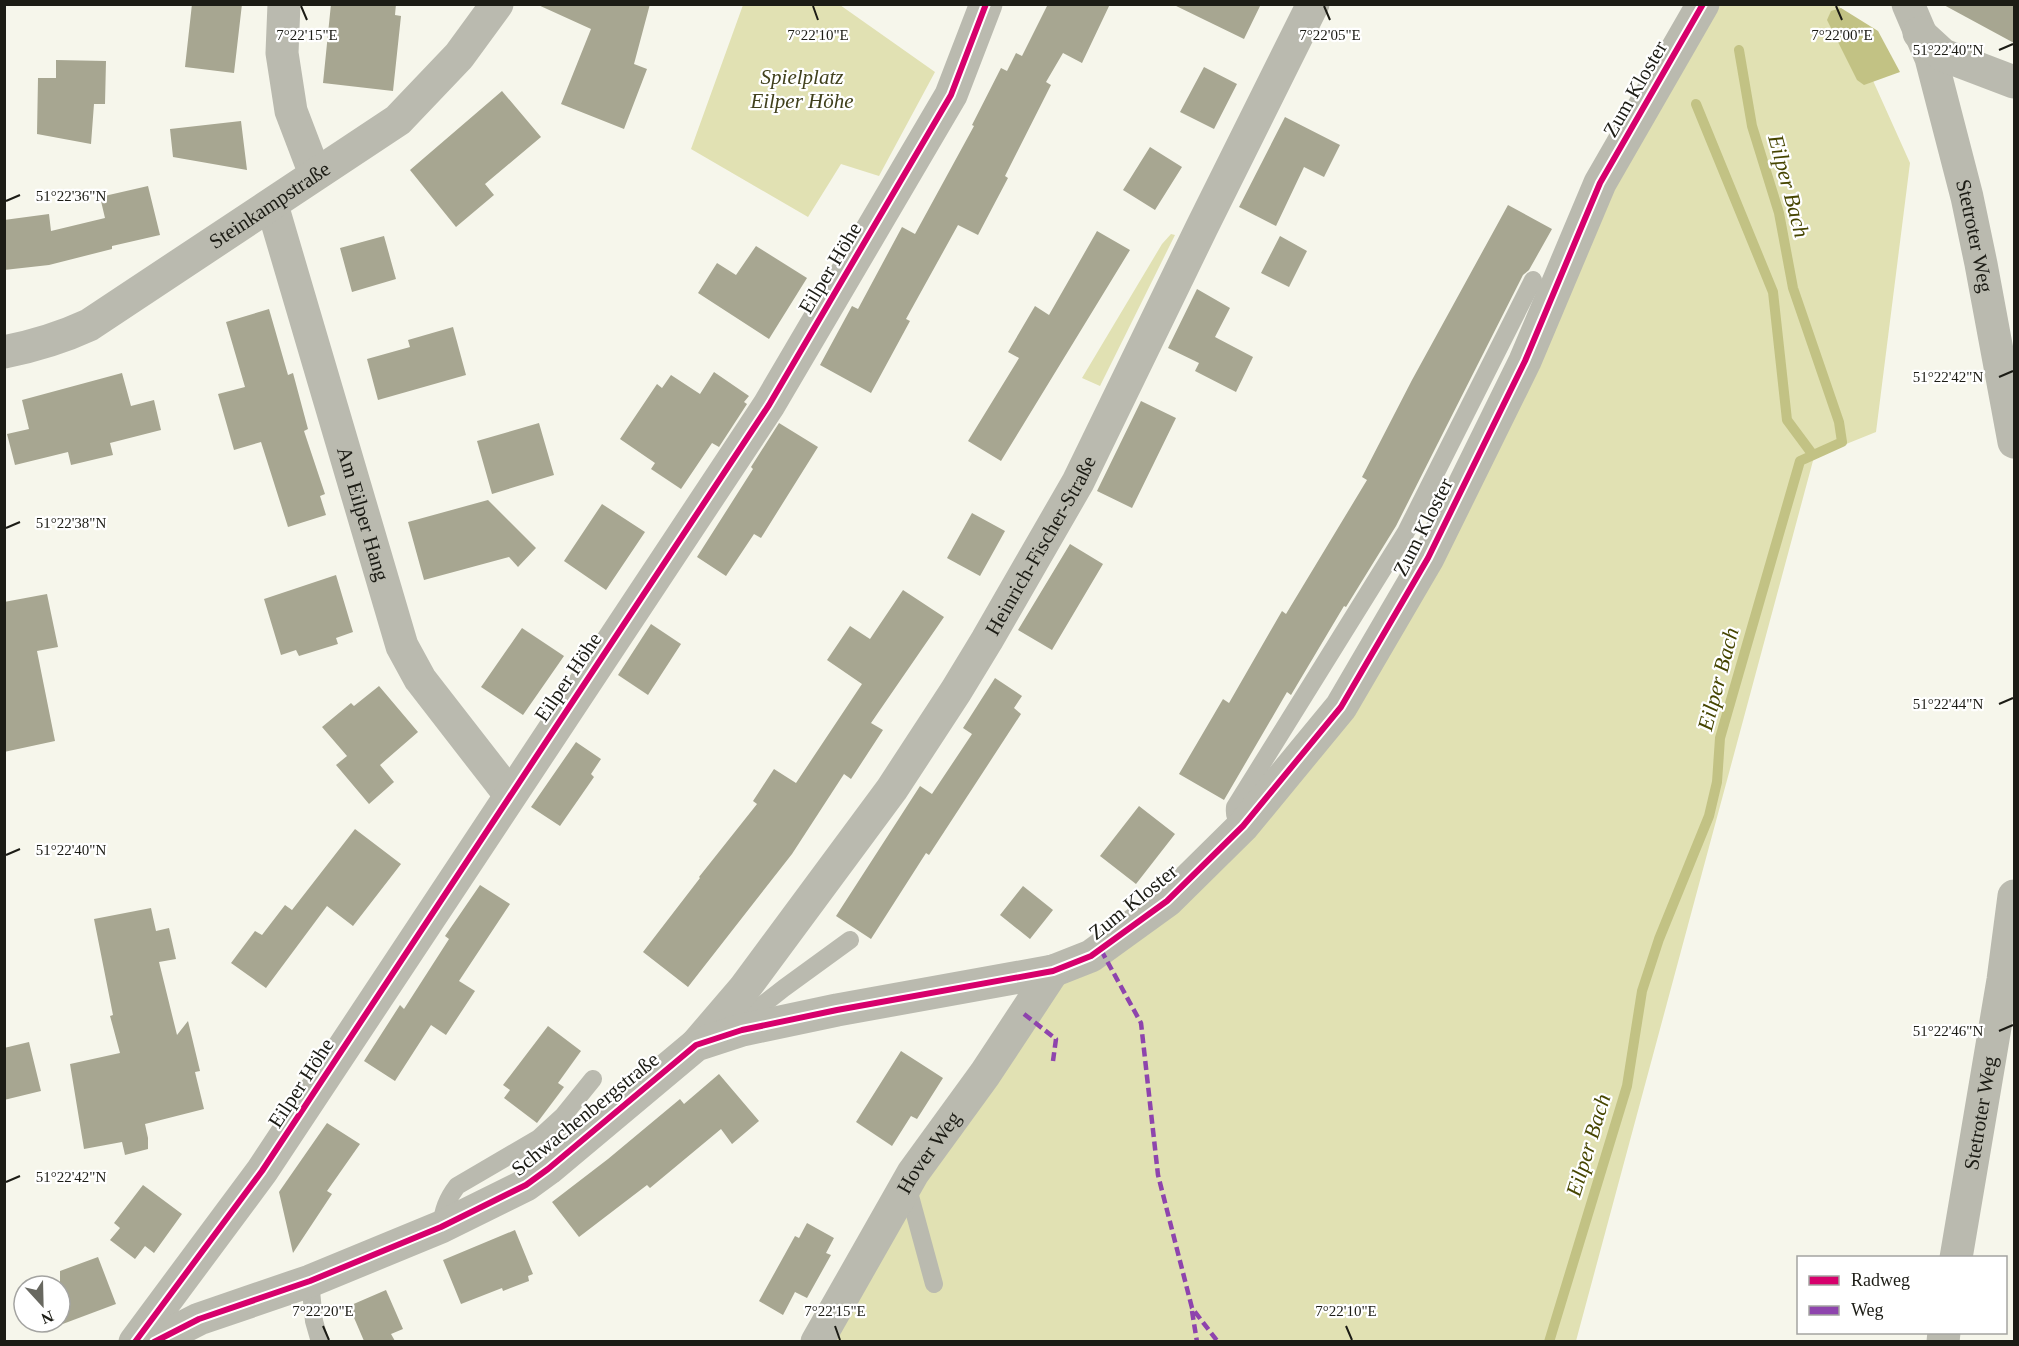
<svg xmlns="http://www.w3.org/2000/svg" width="2019" height="1346" viewBox="0 0 2019 1346" font-family="Georgia,serif">
  <rect width="100%" height="100%" fill="#f6f6eb"/>
  <path fill="#e1e1b3" d="M743,5H840L935,72L879,176L841,164L808,217L691,149Z
    M1703,5H1839L1910,163L1876,432L1814,457L1576,1341L817,1342L1053,971L1091,956L1341,707Z
    M1171,234L1175,235L1100,386L1082,378L1162,244Z"/>
  <path fill="#c2c284" d="M1841,8L1878,31L1900,72L1864,85L1857,80L1827,20L1831,11Z"/>
  <g fill="none" stroke-linecap="round" stroke-linejoin="round">
    <path stroke="#c2c284" stroke-width="10" d="M1696,104L1773,292L1787,420L1813,455
      M1549,1342L1627,1086L1642,991L1659,939L1709,816L1717,782L1720,738L1800,461L1842,442L1839,422L1793,288L1779,213L1752,126L1739,50"/>
  </g>
  <path fill="#a7a691" d="M192,4H242L234,73L185,67Z
    M331,4H396L395,15L401,16L393,91L323,83Z
    M536,4H650L634,64L647,69L624,129L561,104L591,29Z
    M1048,4H1110L1082,63L1063,53L1046,82L1051,85L1005,176L1008,178L978,235L958,225L906,319L910,321L871,393L820,365L852,306L858,309L902,227L915,234L974,126L972,125L1001,68L1007,71L1016,53L1022,56Z
    M1172,4H1261L1244,39Z
    M1942,4H2014V43Z
    M56,60L106,61L105,104H94L91,144L37,134L38,78H56Z
    M1204,67L1237,84L1214,129L1180,112Z
    M502,91L541,137L485,184L494,195L456,227L410,170Z
    M1285,117L1340,145L1324,177L1304,167L1276,226L1239,207Z
    M241,121L247,170L173,157L170,129Z
    M1150,147L1182,167L1155,210L1123,190Z
    M148,186L160,235L112,246V249L49,265L4,270V220L49,214L51,231L105,218L100,197Z
    M1508,205L1552,229L1529,270L1523,275L1396,526L1346,607L1344,606L1291,695L1287,692L1224,800L1179,774L1223,699L1229,703L1282,611L1286,614L1367,480L1362,477L1412,380Z
    M1097,231L1130,250L1001,461L968,441L1019,358L1008,352L1035,306L1049,315Z
    M384,236L396,279L352,292L340,248Z
    M1280,236L1307,251L1289,287L1261,273Z
    M756,246L807,278L769,339L698,293L717,263L736,275Z
    M1197,289L1230,308L1215,337L1253,357L1236,392L1195,371L1199,363L1168,348Z
    M269,309L288,375L293,373L308,429L304,431L325,494L320,496L326,515L288,527L261,442L234,450L218,394L245,387L226,322Z
    M453,327L466,375L378,400L367,359L410,347L408,340Z
    M714,372L749,396L744,402L747,404L719,447L712,443L681,489L651,469L655,463L620,439L657,384L662,388L671,375L700,394Z
    M122,373L131,406L154,400L161,430L110,443L113,455L71,465L68,452L15,465L7,434L29,429L22,400Z
    M1141,401L1176,418L1132,508L1097,491Z
    M539,423L554,475L492,494L477,441Z
    M779,423L818,447L761,538L754,534L726,576L697,557L753,469L751,467Z
    M488,500L536,548L518,567L509,557L424,580L408,522Z
    M602,504L645,532L606,590L564,561Z
    M972,513L1005,531L980,576L947,558Z
    M1070,544L1103,564L1052,650L1018,630Z
    M336,575L353,632L336,638L338,644L299,656L296,650L281,655L264,599Z
    M903,590L944,617L871,723L883,730L851,779L844,774L792,854L688,987L643,952L700,878L699,877L757,804L753,801L774,769L796,783L862,684L827,660L850,626L870,639Z
    M47,594L58,647L37,651L55,741L4,752V602Z
    M651,624L681,644L648,695L618,675Z
    M522,628L564,656L523,715L481,687Z
    M995,678L1022,696L1014,708L1021,714L929,855L926,853L871,939L836,916L920,786L932,794L972,734L963,728Z
    M379,686L418,732L380,765L394,782L369,804L336,765L347,756L322,727L351,703L354,706Z
    M576,742L601,759L591,774L594,777L560,826L531,807Z
    M1139,806L1175,834L1136,884L1100,856Z
    M355,829L401,864L353,926L327,906L266,988L231,963L255,931L262,935L285,905L292,910Z
    M480,885L510,904L459,981L475,991L446,1035L431,1025L395,1081L364,1061L400,1005L404,1009L449,939L445,936Z
    M1023,886L1053,910L1030,939L1000,915Z
    M151,908L156,931L169,928L176,959L159,962L177,1035L188,1021L200,1071L195,1072L204,1109L145,1124L148,1138V1149L125,1155L122,1142L84,1149L70,1064L120,1053L110,1016L113,1015L94,919Z
    M548,1026L581,1051L558,1083L564,1087L537,1123L504,1098L510,1090L503,1085Z
    M29,1042L41,1091L4,1100V1048Z
    M901,1051L943,1078L917,1119L911,1116L892,1146L856,1122Z
    M719,1074L759,1121L732,1144L721,1129L650,1188L647,1185L579,1237L552,1202L608,1159L680,1099L684,1104Z
    M327,1123L360,1144L327,1191L332,1194L293,1253L279,1192Z
    M143,1185L182,1214L154,1253L145,1246L135,1259L110,1240L120,1228L114,1223Z
    M807,1223L834,1238L826,1253L831,1255L807,1298L795,1292L783,1315L759,1301L795,1236L799,1238Z
    M515,1230L533,1274L528,1276L529,1281L503,1291L502,1288L461,1304L443,1260Z
    M98,1257L116,1304L60,1325V1271Z
    M386,1290L403,1329L391,1334L395,1341H364L349,1306Z"/>
  <g fill="none" stroke-linecap="round" stroke-linejoin="round">
    <path stroke="#babaaf" stroke-width="18" d="M1243,826C1236,820 1234,816 1235,807L1406,532L1533,280
      M738,1024L784,988L850,940
      M907,1185L934,1284
      M441,1227C443,1210 447,1199 457,1186L539,1138L563,1116L593,1079
      M310,1281L314,1321L320,1342"/>
    <g stroke="#babaaf" stroke-width="33">
      <path d="M284,4L282,53L291,111L315,174"/>
      <path id="s1" d="M1908,4L1931,58L1967,197L1981,264L2014,442"/>
      <path d="M1919,33L1943,55L2014,82"/>
      <path id="s2" d="M272,205L402,646L420,679L510,795"/>
      <path id="s3" d="M4,352C34,346 61,338 89,325L398,120L459,56L497,4"/>
      <path id="s4" d="M696,1045L744,989L892,789L956,691L987,640L1078,482L1202,227L1313,4"/>
      <path id="s5" d="M1956,1258L2003,980L2014,896"/>
      <path d="M135,1342L262,1171L769,405L951,95L986,4"/>
      <path d="M154,1342L199,1319L310,1281L441,1227L526,1185L548,1169L696,1045L742,1030L837,1010L1053,971L1091,956L1167,901L1243,826L1341,707L1428,558L1525,361L1600,183L1703,4"/>
      <path id="s6" d="M817,1342L913,1173L985,1074L1053,971"/>
      <path d="M1943,1342L1944,1332"/>
    </g>
    <path stroke="#8e44ad" stroke-width="4.5" stroke-dasharray="9 4.5" stroke-linecap="butt" d="M1101,950L1141,1023L1158,1175L1192,1308L1218,1342
      M1024,1014L1056,1039L1053,1061
      M1192,1311L1197,1342"/>
    <g stroke="#fff" stroke-width="10">
      <path id="cycleway" d="M135,1342L262,1171L769,405L951,95L986,4
        M154,1342L199,1319L310,1281L441,1227L526,1185L548,1169L696,1045L742,1030L837,1010L1053,971L1091,956L1167,901L1243,826L1341,707L1428,558L1525,361L1600,183L1703,4"/>
    </g>
    <use href="#cycleway" stroke="#d6006c" stroke-width="6"/>
  </g>
  <path fill="none" stroke="#1c1c15" stroke-width="2" d="M301,6L307,20M813,6L818,20M1324,6L1330,20M1836,6L1842,20M1999,50L2013,44M6,201L20,195M1999,377L2013,371M6,528L20,522M1999,704L2013,698M6,855L20,849M1999,1031L2013,1025M6,1182L20,1176M323,1326L329,1340M835,1326L840,1340M1346,1326L1352,1340"/>
  <g text-anchor="middle" dominant-baseline="central" stroke-width="4.5" stroke-linejoin="round" paint-order="stroke">
    <g font-size="21" font-style="italic" fill="#40401c" stroke="#fff">
      <text x="802" y="77">Spielplatz<tspan x="802" dy="24">Eilper Höhe</tspan></text>
    </g>
    <g font-size="21" fill="#1c1c15" stroke="#fff">
      <text transform="translate(1635 89) rotate(-60)">Zum Kloster</text>
      <text stroke="none"><textPath href="#s3" startOffset="306">Steinkampstraße</textPath></text>
      <text stroke="none"><textPath href="#s1" startOffset="242">Stetroter Weg</textPath></text>
      <text transform="translate(830 268) rotate(-59)">Eilper Höhe</text>
      <text stroke="none"><textPath href="#s2" startOffset="322">Am Eilper Hang</textPath></text>
      <text transform="translate(1423 527) rotate(-63)">Zum Kloster</text>
      <text stroke="none"><textPath href="#s4" startOffset="608">Heinrich-Fischer-Straße</textPath></text>
      <text transform="translate(568 677) rotate(-56)">Eilper Höhe</text>
      <text transform="translate(1133 902) rotate(-39)">Zum Kloster</text>
      <text transform="translate(301 1083) rotate(-57)">Eilper Höhe</text>
      <text stroke="none"><textPath href="#s5" startOffset="147">Stetroter Weg</textPath></text>
      <text transform="translate(585 1114) rotate(-39)">Schwachenbergstraße</text>
      <text stroke="none"><textPath href="#s6" startOffset="220">Hover Weg</textPath></text>
    </g>
    <g font-size="22" font-style="italic" fill="#464500" stroke="#fff">
      <text transform="translate(1789 186) rotate(75)">Eilper Bach</text>
      <text transform="translate(1718 679) rotate(-75)">Eilper Bach</text>
      <text transform="translate(1588 1145) rotate(-73)">Eilper Bach</text>
    </g>
  </g>
  <g font-size="15" text-anchor="middle" fill="#1c1c15" stroke="#fff" stroke-width="4.5" stroke-linejoin="round" paint-order="stroke">
    <text x="307" y="40">7°22'15"E</text>
    <text x="818" y="40">7°22'10"E</text>
    <text x="1330" y="40">7°22'05"E</text>
    <text x="1842" y="40">7°22'00"E</text>
    <text x="1948" y="55">51°22'40"N</text>
    <text x="71" y="201">51°22'36"N</text>
    <text x="1948" y="382">51°22'42"N</text>
    <text x="71" y="528">51°22'38"N</text>
    <text x="1948" y="709">51°22'44"N</text>
    <text x="71" y="855">51°22'40"N</text>
    <text x="1948" y="1036">51°22'46"N</text>
    <text x="71" y="1182">51°22'42"N</text>
    <text x="323" y="1316">7°22'20"E</text>
    <text x="835" y="1316">7°22'15"E</text>
    <text x="1346" y="1316">7°22'10"E</text>
  </g>
  <rect width="2019" height="1346" fill="none" stroke="#1c1c15" stroke-width="12"/>
  <rect x="1797" y="1256" width="210" height="78" fill="#ffffff" stroke="#a4a4a1" stroke-width="1.5"/>
  <rect x="1809" y="1276" width="30" height="9" fill="#d6006c" stroke="#a4a4a1" stroke-width="1.5"/>
  <text x="1851" y="1286" font-size="18" fill="#1c1c15">Radweg</text>
  <rect x="1809" y="1306" width="30" height="9" fill="#8e44ad" stroke="#a4a4a1" stroke-width="1.5"/>
  <text x="1851" y="1316" font-size="18" fill="#1c1c15">Weg</text>
  <g transform="translate(42 1304) rotate(158)"><circle r="28" fill="#ffffff" stroke="#a4a4a1" stroke-width="1.5"/>
  <path d="M0-4.5L10 22L0 15L-10 22Z" fill="#686860"/>
  <text y="-9" font-size="16" font-weight="bold" text-anchor="middle" fill="#1c1c15">N</text>
  </g>
</svg>
